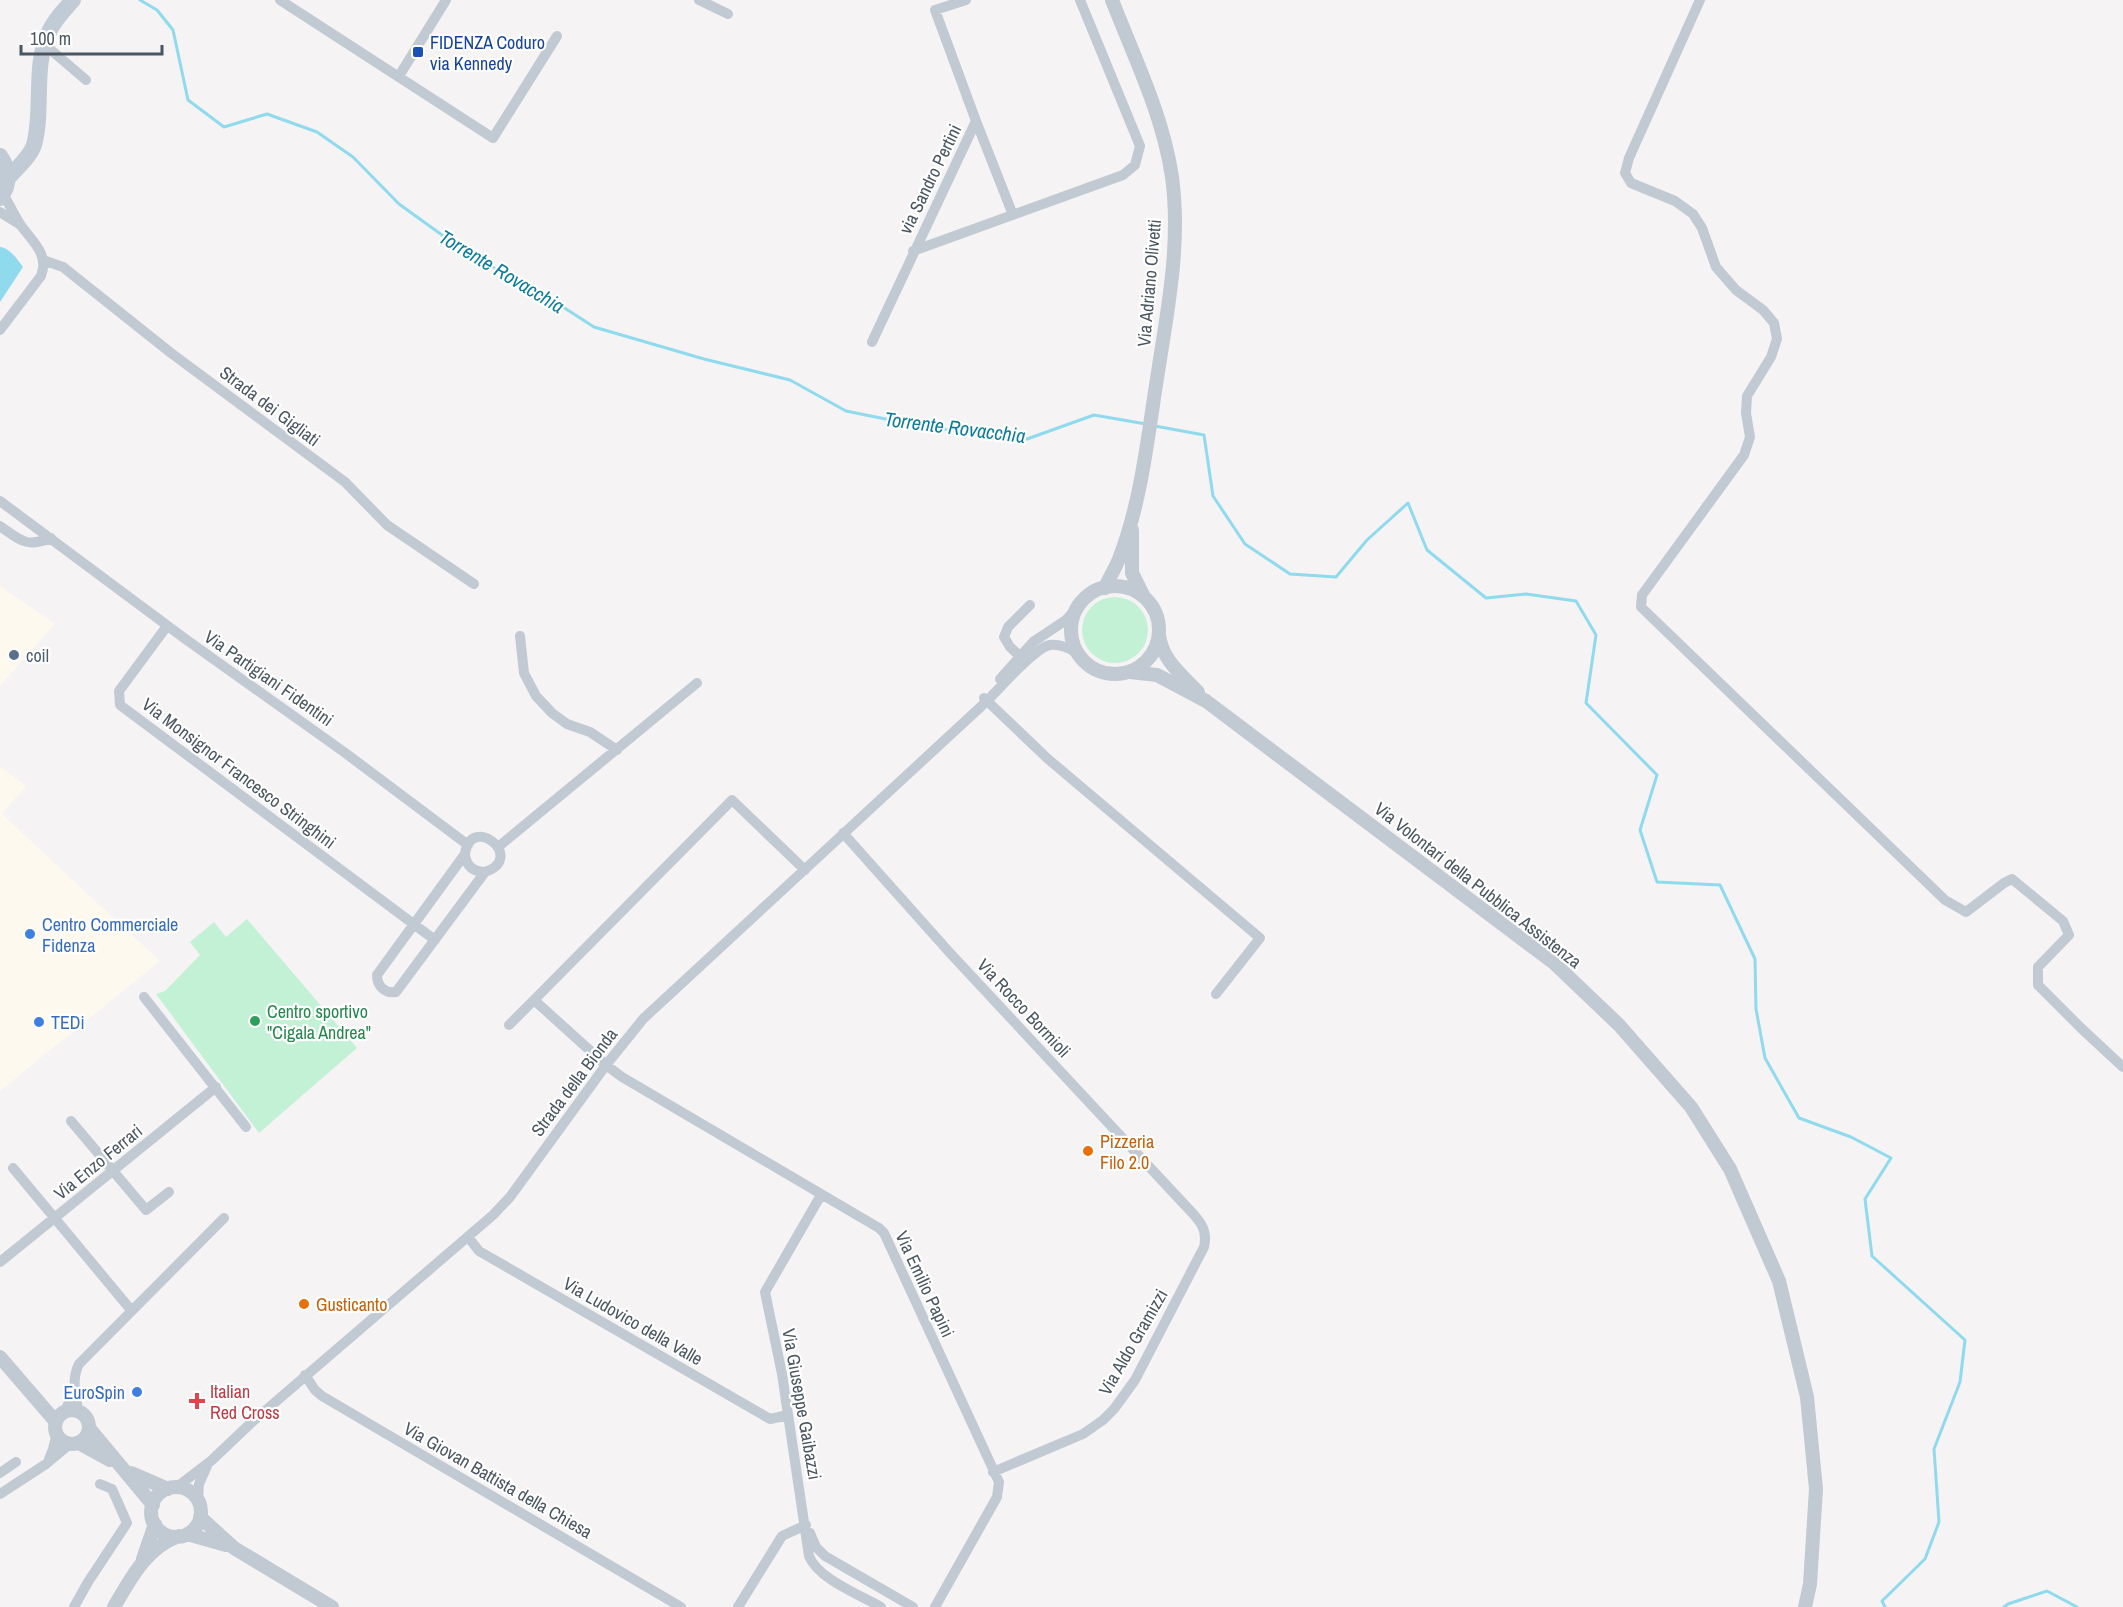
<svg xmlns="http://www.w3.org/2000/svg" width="2123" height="1607" viewBox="0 0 2123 1607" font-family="'Archivo Narrow',sans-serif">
  <rect width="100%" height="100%" fill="#f5f3f3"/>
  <path fill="#fdf9ef" d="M0,586L55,624L0,686Z
    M0,766L26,786L2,814L160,961L0,1091Z"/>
  <path fill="#c3f1d5" d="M1082 630a33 33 0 1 1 66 0a33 33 0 1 1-66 0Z
    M247,919L357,1048L259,1133L156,994L165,991L200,955L190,942L214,922L226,937Z"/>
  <path fill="#90daee" d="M0,247C10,248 17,259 23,267L0,302Z"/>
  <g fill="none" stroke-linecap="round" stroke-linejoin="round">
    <path stroke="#90daee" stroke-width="3" d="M140,0L157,10L173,30L188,100L224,127L267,114L317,132L353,157L399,204L474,258L529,285L594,327L704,359L790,380L846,411L925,427L1027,439L1094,415L1146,424
      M1155,426L1204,435L1213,496L1245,544L1290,574L1336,577L1367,540L1408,503L1427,550L1486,598L1526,594L1576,601L1596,635L1586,703L1657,775L1640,830L1657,882L1720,885L1755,959L1756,1009L1765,1058L1799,1118L1851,1137L1891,1158L1865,1199L1872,1256L1965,1340L1960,1382L1934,1449L1939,1522L1925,1559L1882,1601L1885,1607
      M2004,1607L2008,1604L2047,1591L2077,1607"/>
    <path stroke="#c1cad2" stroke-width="10" d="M280,0L493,138L557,36
      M699,0L728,14
      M1700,0L1629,158L1625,173L1631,183L1675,201L1693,214L1702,228L1716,267L1736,290L1763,310L1774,323L1777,339L1771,357L1747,396L1746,413L1750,437L1744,455L1642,595L1641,607L1945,900L1966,912L2004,883L2012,879L2063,921L2069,935L2038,967V985L2081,1028L2123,1067
      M44,44L86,80
      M399,76L446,0
      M976,121L1013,215
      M0,212L19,224
      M913,251L1123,175L1135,165L1140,146L1080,0
      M43,260L63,267L171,353L345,482L387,525L474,584
      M0,330L41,276C49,255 34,243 22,227C15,217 10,205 3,194
      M872,342L976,121L935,10L966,0
      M0,501L184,638L344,752L468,845
      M0,526C20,540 26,548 51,538
      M167,626L119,691L120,705L435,940
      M520,636L524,673L536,696L552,713L567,724L590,732L617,750
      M1024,660L1010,647L1004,637L1008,627L1030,605
      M1000,679L1033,642L1066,620L1077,608
      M984,698L1048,759L1260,938L1216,994
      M843,833L950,953L1183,1203C1196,1217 1209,1227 1204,1247L1135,1380L1114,1409L1103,1420L1083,1434L993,1472
      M498,847L697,683
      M465,854C466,866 473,872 485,872C527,858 471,812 465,854L377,975C377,986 385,994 396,992L485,872
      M805,870L732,800L534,1000L606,1065L622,1077L879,1228L884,1233L999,1482L997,1497L935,1607
      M144,997L246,1127
      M509,1025L534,1000
      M71,1121L146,1210L169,1192
      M13,1168L131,1310
      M821,1195L765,1292L782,1374L809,1556C818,1579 860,1595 881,1607
      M468,1237L479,1251L770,1419L788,1415
      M0,1262L216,1087
      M305,1375L315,1390L322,1396L681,1607
      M65,1411L74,1391
      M78,1411C76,1394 71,1380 79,1364L224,1218
      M49,1459L53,1449L57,1433
      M0,1473L16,1462
      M177,1487L212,1460L251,1423L493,1215L510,1197L606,1065L643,1019L987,701C1000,688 1034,648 1050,645C1060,644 1069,648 1077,653
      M0,1494L46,1464L70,1444
      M198,1500L199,1484L207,1466
      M810,1533L816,1547L825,1556L913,1607
      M74,1607L88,1582L127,1523L112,1489L100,1484
      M738,1607L782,1536L806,1525"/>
    <path stroke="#c1cad2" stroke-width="14" d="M1132,530V573L1143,595
      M1071 630a44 44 0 1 1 88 0a44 44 0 1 1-88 0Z
      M1105,588C1109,578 1115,569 1119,559C1142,500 1148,434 1158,372C1168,308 1181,242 1172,177C1163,115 1134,57 1112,0
      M1159,635C1162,660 1182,675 1198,692
      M1130,672L1157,675L1206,701L1554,963L1619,1025L1691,1107L1730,1169L1779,1281L1807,1397L1816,1489L1810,1584L1805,1607
      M0,1357L56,1422
      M55 1427a17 17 0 1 1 34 0a17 17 0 1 1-34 0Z
      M89,1428L153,1505
      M79,1443L110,1460
      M131,1473L168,1489
      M151 1512a25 25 0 1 1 50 0a25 25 0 1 1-50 0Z
      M200,1517L234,1548L332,1607
      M187,1534L226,1545
      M143,1559L155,1524
      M114,1607C131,1578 146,1548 179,1536"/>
    <path stroke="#c1cbd6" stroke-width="16" d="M0,156C10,170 10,185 0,198
      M8,178C16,169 30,157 34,145C44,108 32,65 50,30C55,19 65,9 73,0"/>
  </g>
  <rect fill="#1a4fb4" stroke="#fff" stroke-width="2" x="412" y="46" width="12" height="12" rx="3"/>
  <circle fill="#5c6f8a" stroke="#fff" stroke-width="2" cx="14" cy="655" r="6"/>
  <g fill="#3f7fe0" stroke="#fff" stroke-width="2">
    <circle cx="30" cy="934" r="6"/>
    <circle cx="39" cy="1022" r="6"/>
    <circle cx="137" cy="1392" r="6"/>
  </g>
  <circle fill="#2e9e5b" stroke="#fff" stroke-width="2" cx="255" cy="1021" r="6"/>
  <g fill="#e8710a" stroke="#fff" stroke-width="2">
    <circle cx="1088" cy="1151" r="6"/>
    <circle cx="304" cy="1304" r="6"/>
  </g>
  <path fill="#e0444e" stroke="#fff" stroke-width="2" d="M194 1392h6v6h6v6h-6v6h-6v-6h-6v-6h6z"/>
  <g text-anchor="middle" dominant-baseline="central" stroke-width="4.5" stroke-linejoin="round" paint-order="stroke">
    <g font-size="18" fill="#164399" stroke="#fff" text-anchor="start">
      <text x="430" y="42">FIDENZA Coduro<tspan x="430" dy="21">via Kennedy</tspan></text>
    </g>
    <g font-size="18" fill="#4a5661" stroke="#fff">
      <text transform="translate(930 179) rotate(-64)">via Sandro Pertini</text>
      <text transform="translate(1149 283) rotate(-85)">Via Adriano Olivetti</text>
      <text transform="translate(270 406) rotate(37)">Strada dei Gigliati</text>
      <text transform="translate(269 678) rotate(35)">Via Partigiani Fidentini</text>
      <text transform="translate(239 773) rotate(37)">Via Monsignor Francesco Stringhini</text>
      <text transform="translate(1478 885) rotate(38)">Via Volontari della Pubblica Assistenza</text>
      <text transform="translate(1024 1008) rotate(47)">Via Rocco Bormioli</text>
      <text transform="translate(574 1082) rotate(-53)">Strada della Bionda</text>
      <text transform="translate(98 1162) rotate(-39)">Via Enzo Ferrari</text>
      <text transform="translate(925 1284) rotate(65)">Via Emilio Papini</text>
      <text transform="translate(633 1321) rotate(30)">Via Ludovico della Valle</text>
      <text transform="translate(1133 1342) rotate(-60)">Via Aldo Gramizzi</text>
      <text transform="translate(802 1404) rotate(80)">Via Giuseppe Gaibazzi</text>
      <text transform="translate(498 1480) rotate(30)">Via Giovan Battista della Chiesa</text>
    </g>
    <g font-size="18" fill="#4e5e75" stroke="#fff" text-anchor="start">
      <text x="26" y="655">coil</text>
    </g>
    <g font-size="18" fill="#366cbe" stroke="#fff" text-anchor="start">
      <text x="42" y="924">Centro Commerciale<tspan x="42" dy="21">Fidenza</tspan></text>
      <text x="51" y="1022">TEDi</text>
      <text x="125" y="1392" text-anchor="end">EuroSpin</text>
    </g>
    <g font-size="18" fill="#27864d" stroke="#fff" text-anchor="start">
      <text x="267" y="1011">Centro sportivo<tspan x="267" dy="21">"Cigala Andrea"</tspan></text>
    </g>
    <g font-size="18" fill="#c56008" stroke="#fff" text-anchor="start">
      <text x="1100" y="1141">Pizzeria<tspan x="1100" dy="21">Filo 2.0</tspan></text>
      <text x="316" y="1304">Gusticanto</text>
    </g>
    <g font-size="18" fill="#be3a42" stroke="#fff" text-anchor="start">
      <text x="210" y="1391">Italian<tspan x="210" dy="21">Red Cross</tspan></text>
    </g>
    <g font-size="20" font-style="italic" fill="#0c7c9b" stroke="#fff">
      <text transform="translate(502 271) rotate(31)">Torrente Rovacchia</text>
      <text transform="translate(955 427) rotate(7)">Torrente Rovacchia</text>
    </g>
  </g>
  <path d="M21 45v9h141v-9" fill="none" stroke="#4a5661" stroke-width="3"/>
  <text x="30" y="45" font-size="18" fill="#4a5661" stroke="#ffffff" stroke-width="4.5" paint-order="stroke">100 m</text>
</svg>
